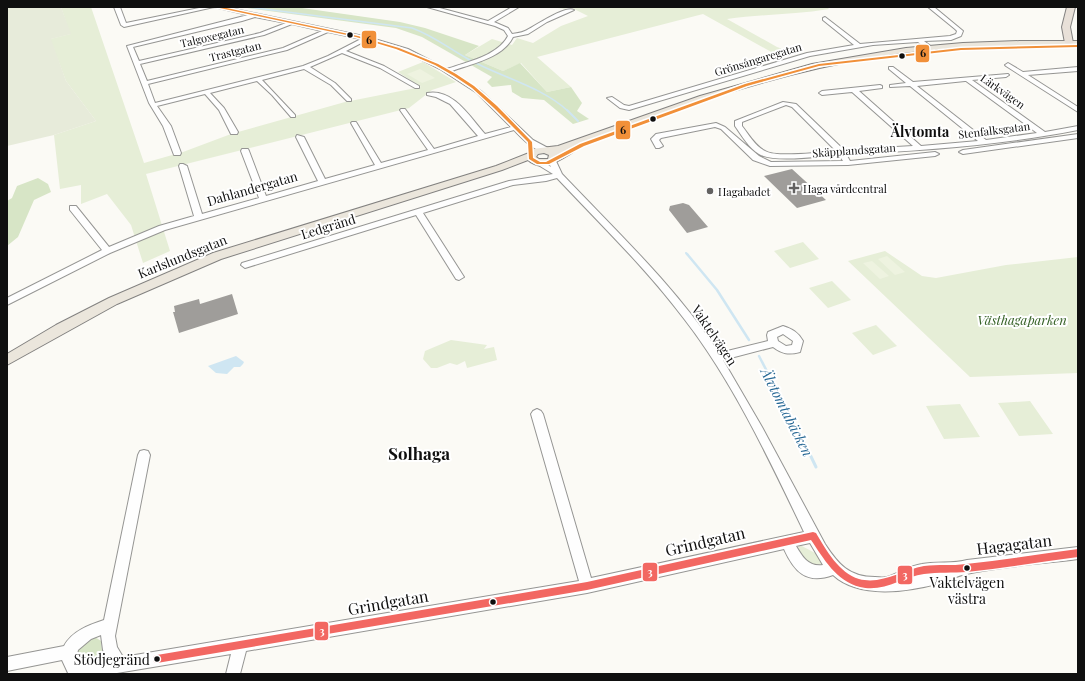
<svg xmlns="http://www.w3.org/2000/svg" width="1085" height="681" viewBox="0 0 1085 681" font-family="'Playfair Display',serif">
  <rect width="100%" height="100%" fill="#fbfaf5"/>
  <path fill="#e6eed7" d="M61,7H91L144,163L183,152L231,134L345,102L421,87L398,72L423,62L456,82L432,90L409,108L146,174L170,251L143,263L131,225L107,194L81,204V185L60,189L54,135L96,121L66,81L50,39L70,34Z
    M550,7H827L829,9C795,15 761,14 727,19L777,47L791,52L782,58L703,14L537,57L571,87L547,92L521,63L503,71L465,55L492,39L512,45L517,38L533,43L561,26L588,16L570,7L565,9Z
    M803,242L819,259L790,268L774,251Z
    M885,251L922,276L936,278L1006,265L1078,257V373L970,377L848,261Z
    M832,281L851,300L828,308L809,288Z
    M876,325L897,346L873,355L852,333Z
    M451,340L487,345L484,349L494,347L497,360L467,368L465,361L457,365L450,363L437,368H431L423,359L425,351Z
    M1030,401L1053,434L1019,436L998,403Z
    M960,404L980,437L944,439L926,406Z
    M800,545L815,553L823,563L818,567H809L797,549Z"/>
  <path fill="#d7e5c6" d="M240,7H295L400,22L425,28L479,46L465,55L503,71L520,63L547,92L571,87L582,103L577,111L589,119L573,124L544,100L522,98L512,92L511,85L492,87L487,82L492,77L422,37L396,28Z
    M38,178L48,184L51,192L34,200L18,237L7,246V201L12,198L17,186Z
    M95,637L101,641L103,660L79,663L75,659L80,644Z"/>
  <path fill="#e7ebda" d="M7,7H61L71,34L51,39L66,81L96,121L54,135L7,146Z"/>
  <path fill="#eef3e0" d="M420,69L435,78L422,83L407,74Z
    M887,256L905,272L895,275L878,259Z
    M872,261L889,276L880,279L863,263Z"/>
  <path fill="#cfe6f2" d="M236,356L244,362L243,364L240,367H234L227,374L216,373L208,366Z"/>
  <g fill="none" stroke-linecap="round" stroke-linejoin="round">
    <path stroke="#cfe6f2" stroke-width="1.5" d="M248,7L412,28C434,36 448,48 468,59C500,77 541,86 568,111"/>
    <path stroke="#cfe6f2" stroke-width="2" d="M567,110L578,121
      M686,253L688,255"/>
    <path stroke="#cfe6f2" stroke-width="2.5" d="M687,254L717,290L749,340
      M759,356L803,441"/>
    <path stroke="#cfe6f2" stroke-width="3" d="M803,440L816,467"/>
  </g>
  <path fill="#9f9d9a" d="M792,169L826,200L797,208L764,176Z
    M683,203L689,205L708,227L687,233L669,210L670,206Z
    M232,294L238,314L179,333L173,312H175L174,306L199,299L200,304Z"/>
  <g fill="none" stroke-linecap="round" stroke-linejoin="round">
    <g stroke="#959593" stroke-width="2">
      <path id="minor" d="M114,7H120L126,23L204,7H225L368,37L408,49L447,69C466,62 498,56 508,36L504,30L495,26L427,7H436L488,21L512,7H519L494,22L508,28L512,34C516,33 521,33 525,31C534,27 565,5 574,10L547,22L528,34L513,37C503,58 471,64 452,71L481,91L533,140L548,148V152C535,153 522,138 514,130L165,230L110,253L7,305V298L102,250L70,210V206H76L109,247L159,226L194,216L179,166L180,164H183L187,166L202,214L259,198L241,151L242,149H248L249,151L266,196L318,181L296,137L297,135L304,137L325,179L375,165L351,123L352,122H356L381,163L428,150L400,110L401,109H405L434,149L478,136L450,104L436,97L427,95V93C453,88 470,117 485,134L511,127L477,93L440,69L404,51L367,40L346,51L384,66L419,86V88H415L380,68L342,53L310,67L335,83L351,99V101H347L331,85L304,69L262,80L295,115V117H291L272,95L257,81L210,93L224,108L238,132L237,134H231L219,110L205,94L157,106L171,126L181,153L180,155H174L163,126L149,103L127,46L248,15L214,7L124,27L121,25ZM255,17L286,23L260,33L139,61L133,47L242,21ZM292,24L322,31L283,48L147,81L140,64L264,35ZM328,32L361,39L328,56L303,66L155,103L148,84L287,50Z
        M928,7H934L963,31L961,36L951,40L924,41L937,51V53H933L918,42L873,45L810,56L629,110L620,108L607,98L612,97L624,105L629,106L807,53L854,45L823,20V18L825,17L860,44L950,36L956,34L957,31L955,29Z
        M1008,63L1023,72L1078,67V71L1028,75L1078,107V112L1006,66L1005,65Z
        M889,67H893L913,82L1008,74L1009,75L1006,77L972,80L1045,132L1078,126V130C1002,145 924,151 846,154L850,161L935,152L939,154L935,156L848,165L770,166L753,160L721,129L715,127L661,138L659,140L663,146L659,148H656L651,139L656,134L716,123L725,127L759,156L771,162L843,161L839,155C821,156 774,163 759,154C749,148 742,136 735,126V121L783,102L796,104L844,150L913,146L852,92L822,95L819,93L822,91L880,85L882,86V88L859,91L921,146L978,141L910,86L890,87V85L906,83L889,69ZM965,81H966L1037,133L986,140L917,86ZM786,105L792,107L836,151C821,152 777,158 765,151C755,146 749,135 742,126V122Z
        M1078,134V138L963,154L959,152L963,150Z
        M549,159H555L562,174C617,232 675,286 719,353L768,341L767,335L768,332L783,326C792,329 798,332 803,341L800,352C789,355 782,354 773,347L723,360L762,427L825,544C838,564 849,577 875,577C879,577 884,578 887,577C899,573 909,566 922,564C937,561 952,564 967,560L1078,547V559C1041,564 1002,566 966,574C957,576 949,580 940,583C908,592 859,599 833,575C806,585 794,571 784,549L587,593L246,651L240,674H226L231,654L111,674H70L68,673L62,660L7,671V657L64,646C72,631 89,625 104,620L138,455L140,451L144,450L148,451L150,455L115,636L117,647L123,657L579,581L531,414L533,411L537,409L541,411L543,414L591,578L804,532C770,461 733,382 685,320C647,269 601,225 557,178L546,181L513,185L423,213L464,277L459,280L456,279L416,215L245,268L241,265L242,263L509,181L553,174L535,163L536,161H542L551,167L548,161ZM783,334L793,341L792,345L786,346L778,341L777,337ZM810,543L823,565C809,567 803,558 796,546ZM101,635L103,650L108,660L78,662L76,659L78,650L91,639Z"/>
    </g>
    <g stroke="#838280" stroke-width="2">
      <path id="major" d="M1020,41H1078V45C1011,45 942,46 876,57C771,74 672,110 572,148L575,150L573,152C560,160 542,173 528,160L502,170L221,259L117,304L7,365V354L56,325L109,298L213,253L496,166L529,153L532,149L558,146L700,96L812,64L906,48L963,43ZM544,153L549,155L548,159H539L536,157L538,154Z"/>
    </g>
    <g stroke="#838280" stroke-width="2">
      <path id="highway" d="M1067,7H1075L1070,27L1073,43L1069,45L1065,43L1062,27Z"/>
    </g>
    <use href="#minor" fill="#fefefe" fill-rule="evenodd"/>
    <use href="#major" fill="#ebe6dc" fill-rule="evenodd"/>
    <use href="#highway" fill="#e8e0d8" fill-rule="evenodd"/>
    <g stroke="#fff" stroke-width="3">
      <path id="bus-1" d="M813,532L816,533C826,550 839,573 859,579C882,585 902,570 924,566C938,564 952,566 966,564C1004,560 1041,554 1078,549V557C1041,562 1004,568 967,572C953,573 938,572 924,574C903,577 883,593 860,587C836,581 824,559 811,540L587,590L157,663L154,662L153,659L154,656L157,655L587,582Z"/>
    </g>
    <g stroke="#fff" stroke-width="3">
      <path id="bus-2" d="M215,7H222L358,36L399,48L438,64L456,74L474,86L497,106L532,142L533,158L540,162H546L580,144L745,84L819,64L961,48L1078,45V47L961,50L819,66L747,86L584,146L549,164H537L529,159L528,142L494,108L472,88L454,76L435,65L416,57L396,49L356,37Z"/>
    </g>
    <use href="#bus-1" fill="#f26762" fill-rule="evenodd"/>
    <use href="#bus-2" fill="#f19039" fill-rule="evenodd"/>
  </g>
  <g fill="#0f0f0f" stroke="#fff" stroke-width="1.5">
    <circle cx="350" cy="35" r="3.5"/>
    <circle cx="902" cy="56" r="3.5"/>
    <circle cx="653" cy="119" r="3.5"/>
    <circle cx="967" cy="568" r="3.5"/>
    <circle cx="493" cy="602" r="3.5"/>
    <circle cx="157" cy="659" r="3.5"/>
  </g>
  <g fill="#626160" stroke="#fff" stroke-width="1.5">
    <path d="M792 182h4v4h4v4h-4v4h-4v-4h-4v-4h4z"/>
    <circle cx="710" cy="191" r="4"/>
  </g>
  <g text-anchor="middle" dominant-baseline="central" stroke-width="4" stroke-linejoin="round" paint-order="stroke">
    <g font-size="11" fill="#0f0f0f" stroke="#fff">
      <text transform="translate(212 36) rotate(-13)">Talgoxegatan</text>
      <text transform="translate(235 51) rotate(-14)">Trastgatan</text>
      <text transform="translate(758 59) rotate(-17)">Grönsångaregatan</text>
      <text transform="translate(1003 91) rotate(35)">Lärkvägen</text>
      <text transform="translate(994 130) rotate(-7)">Stenfalksgatan</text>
      <text transform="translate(854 150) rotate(-4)">Skäpplandsgatan</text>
    </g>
    <g font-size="11" fill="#0f0f0f" stroke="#fff" text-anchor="start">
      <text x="803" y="188">Haga vårdcentral</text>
      <text x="718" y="191">Hagabadet</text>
    </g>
    <g font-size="13" fill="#0f0f0f" stroke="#fff">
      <text transform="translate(252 188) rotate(-16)">Dahlandergatan</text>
      <text transform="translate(328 226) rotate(-17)">Ledgränd</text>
      <text transform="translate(182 256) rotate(-22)">Karlslundsgatan</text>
      <text transform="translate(715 335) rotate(56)">Vaktelvägen</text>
    </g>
    <g font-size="13" font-style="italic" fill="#346025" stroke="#fff">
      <text x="1022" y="319">Västhagaparken</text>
    </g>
    <g font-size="14" font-weight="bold" fill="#0f0f0f" stroke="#fff">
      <text x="920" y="131">Älvtomta</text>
    </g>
    <g font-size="14" font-style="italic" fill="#256794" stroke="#fff">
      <text transform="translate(787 412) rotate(63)">Älvtomtabäcken</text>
    </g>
    <g font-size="14" fill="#0f0f0f" stroke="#fff">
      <text x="967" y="582">Vaktelvägen<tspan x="967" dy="16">västra</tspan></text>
      <text x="150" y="659" text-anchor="end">Stödjegränd</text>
    </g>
    <g font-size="16" fill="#0f0f0f" stroke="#fff">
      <text transform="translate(705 541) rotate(-13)">Grindgatan</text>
      <text transform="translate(1014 544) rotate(-7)">Hagagatan</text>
      <text transform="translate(388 602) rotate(-10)">Grindgatan</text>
    </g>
    <g font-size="17" font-weight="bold" fill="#0f0f0f" stroke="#fff">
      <text x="419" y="453">Solhaga</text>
    </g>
  </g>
  <g stroke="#fff" stroke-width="1.5">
    <rect x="361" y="30" width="16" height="19" rx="4" fill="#f19039"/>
    <rect x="915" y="44" width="15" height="19" rx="4" fill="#f19039"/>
    <rect x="615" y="120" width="16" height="20" rx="4" fill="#f19039"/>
    <rect x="642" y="562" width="16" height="20" rx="4" fill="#f26762"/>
    <rect x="897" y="565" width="16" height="20" rx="4" fill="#f26762"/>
    <rect x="314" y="621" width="15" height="20" rx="4" fill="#f26762"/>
  </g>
  <g font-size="11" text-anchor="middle" font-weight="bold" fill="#fff">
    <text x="650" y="576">3</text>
    <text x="905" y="579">3</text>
    <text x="322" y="635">3</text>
  </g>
  <g font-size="11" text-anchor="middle" font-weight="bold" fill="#111">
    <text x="369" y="44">6</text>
    <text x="923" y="57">6</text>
    <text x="623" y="134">6</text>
  </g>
  <rect width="1085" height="681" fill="none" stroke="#0f0f0f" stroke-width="16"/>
</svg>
